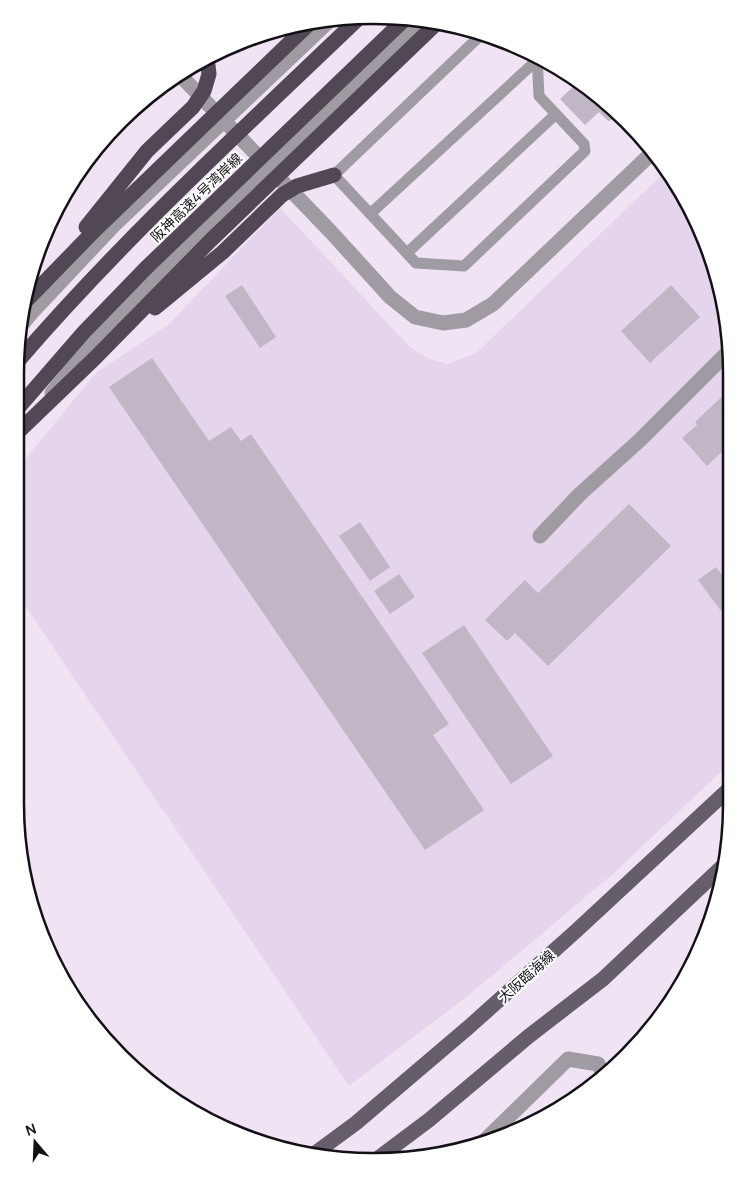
<svg xmlns="http://www.w3.org/2000/svg" width="747" height="1177" viewBox="0 0 747 1177" font-family="Manrope,'Noto Sans JP',sans-serif">
  <rect width="100%" height="100%" fill="#efe3f4"/>
  <path fill="#e5d5ec" d="M667,170L695,215L720,281L731,350L729,764L614,873L469,995L349,1086L16,592L17,469L96,373L168,325L280,208L410,347L429,359L447,364L476,353Z"/>
  <path fill="#c1b6c6" d="M563,71L610,104L622,116L608,121L599,112L585,125L560,99L574,86L561,73Z
    M242,285L276,337L260,348L225,296Z
    M671,285L700,317L650,363L621,331Z
    M152,358L209,441L231,427L241,441L251,434L449,724L433,735L484,810L425,850L109,387Z
    M731,388V459L723,451L707,466L682,438L697,425L695,422Z
    M629,504L671,546L548,666L515,633L507,641L485,620L525,580L538,593Z
    M360,522L390,567L370,581L339,536Z
    M716,567L730,586V623L698,580Z
    M399,574L415,597L390,614L374,591Z
    M464,625L553,756L511,784L422,653Z"/>
  <g fill="none" stroke-linecap="round" stroke-linejoin="round">
    <path stroke="#a09ba2" stroke-width="11" d="M483,33L334,175L416,263L464,266L585,151L584,144L539,96L537,56
      M370,214L537,60
      M407,253L556,114"/>
    <path stroke="#a09ba2" stroke-width="15" d="M540,536L580,494L640,440L731,349
      M481,1144L568,1059L598,1064L603,1073"/>
    <path stroke="#a09ba2" stroke-width="15" d="M179,74L331,232L390,297L415,317L443,323L466,320L493,304L654,151
      M18,329L34,310L114,225L331,19
      M52,393C98,335 152,282 205,230C278,159 351,89 425,19"/>
    <path stroke="#655d69" stroke-width="15" d="M314,1154L356,1123L470,1026L576,931L729,789
      M377,1159L429,1120L529,1036L603,979L725,864"/>
    <path stroke="#514755" stroke-width="15" d="M86,227L147,151L193,107L204,91L209,74L207,57
      M27,300L95,230L311,22
      M155,308L223,252L282,195L297,186L334,175
      M18,361C124,238 244,128 361,16
      M18,408L84,332L146,268L406,18
      M17,433L95,358L211,240L438,22"/>
  </g>
  <g text-anchor="middle" dominant-baseline="central" stroke-width="4" stroke-linejoin="round" paint-order="stroke">
    <g font-size="14" fill="#141116" stroke="#fff">
      <text transform="translate(196 197) rotate(-44)">阪神高速4号湾岸線</text>
      <text transform="translate(526 976) rotate(-42)">大阪臨海線</text>
    </g>
  </g>
  <path d="M0 0H747V1177H0ZM373 24H374A349 349 0 0 1 723 373V804A349 349 0 0 1 374 1153H373A349 349 0 0 1 24 804V373A349 349 0 0 1 373 24Z" fill="#fff" fill-rule="evenodd"/>
  <path fill="none" stroke="#141116" stroke-width="2.5" d="M373 24H374A349 349 0 0 1 723 373V804A349 349 0 0 1 374 1153H373A349 349 0 0 1 24 804V373A349 349 0 0 1 373 24Z"/>
  <g transform="translate(35 1142) rotate(341)" stroke="#ffffff" stroke-width="4" paint-order="stroke">
  <path d="M0-4L9 19L0 12L-9 19Z" fill="#141116"/>
  <text y="-8" font-size="14" font-weight="bold" text-anchor="middle" fill="#141116">N</text>
  </g>
</svg>
